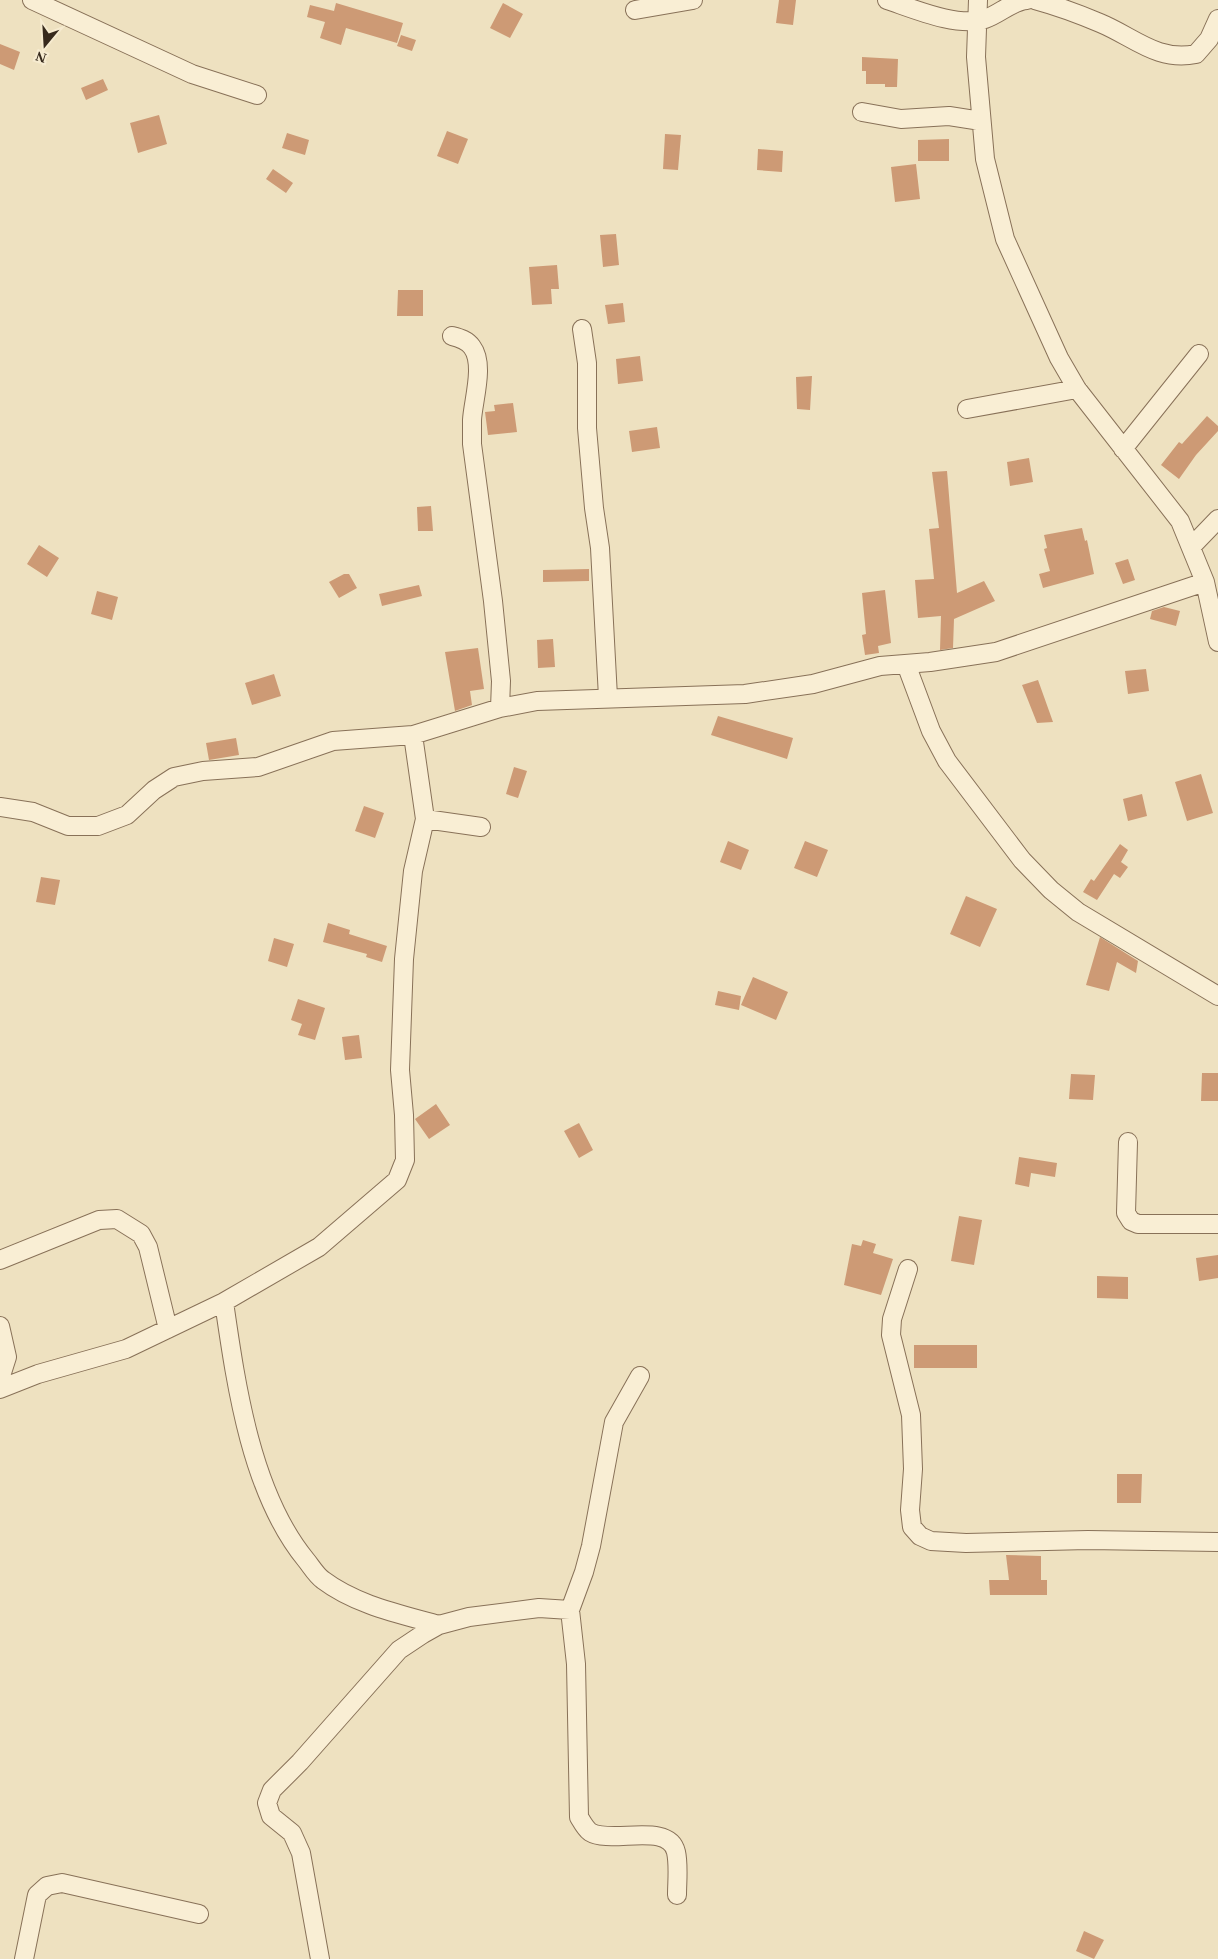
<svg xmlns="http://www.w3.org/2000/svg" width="1218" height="1959" viewBox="0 0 1218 1959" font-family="Georgia,serif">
  <rect width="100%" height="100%" fill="#eee1c0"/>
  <path fill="#cd9a75" d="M779,0H796L793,25L776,23Z
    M336,3L403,23L397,43L346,28L341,45L320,38L325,22L307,17L310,5L334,11Z
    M503,3L523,14L510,38L490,28Z
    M401,35L416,40L412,51L397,46Z
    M0,44L20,52L14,70L0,64Z
    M862,57L898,59L897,87H885V84H866V71H862Z
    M103,79L108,90L86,100L81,88Z
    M159,115L167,144L138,153L130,123Z
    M447,131L468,139L458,164L437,156Z
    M287,133L309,140L305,155L282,148Z
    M665,134L681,135L678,170L663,169Z
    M949,139V161H918V140Z
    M758,149L783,151L782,172L757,170Z
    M916,164L920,199L895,202L891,167Z
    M273,169L293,183L286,193L266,179Z
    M616,234L619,265L603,267L600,235Z
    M557,265L559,289H551L552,304L532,305L529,267Z
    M398,290H423V316H397Z
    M623,303L625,322L608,324L605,305Z
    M640,356L643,381L618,384L616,359Z
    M812,376L810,410L797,409L796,377Z
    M513,403L517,432L488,435L485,412L495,411L494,405Z
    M1207,416L1218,426V431L1196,455L1179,479L1161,465L1179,442L1182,444Z
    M657,427L660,448L632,452L629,431Z
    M1029,458L1033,482L1010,486L1007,462Z
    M947,471L957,593L984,581L995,601L954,619L953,648L940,650L941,616L918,618L915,580L934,579L929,529L939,528L932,472Z
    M431,506L433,531H418L417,507Z
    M1082,528L1085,541L1087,540L1094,574L1043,588L1039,574L1050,571L1044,549L1047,548L1044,535Z
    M39,545L59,558L47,577L27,564Z
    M1128,559L1135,580L1123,584L1115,563Z
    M589,569V581L543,582V570Z
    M344,574H349L357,588L339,598L329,582Z
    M419,585L422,596L382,606L379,594Z
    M885,590L891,643L878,646L879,653L865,655L862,635L866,634L862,593Z
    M97,591L118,597L112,620L91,614Z
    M1164,607L1180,611L1176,626L1150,619L1152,611Z
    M553,639L555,667L538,668L537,640Z
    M478,648L484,689L470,691L472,705L455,711L445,652Z
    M1146,669L1149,691L1128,694L1125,671Z
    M274,674L281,696L252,705L245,683Z
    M1038,680L1053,722L1037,723L1022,685Z
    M718,716L793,738L787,759L711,735Z
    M236,738L239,755L209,760L206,743Z
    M514,767L527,771L518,798L506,794Z
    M1201,774L1213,813L1187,821L1175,782Z
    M1142,794L1147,816L1128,821L1123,799Z
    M364,806L384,813L375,838L355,831Z
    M728,841L749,850L741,870L720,862Z
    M805,841L828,850L817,877L794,868Z
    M1120,844L1128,850L1121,862L1128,867L1120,878L1114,874L1097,900L1083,892L1091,879L1094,881Z
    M41,877L60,880L55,905L36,902Z
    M966,896L997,909L980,947L950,934Z
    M328,923L350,930L349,934L387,946L382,962L366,957L367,954L323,942Z
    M1100,937L1138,961L1136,973L1117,962L1109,991L1086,985Z
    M274,938L294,944L287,967L268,961Z
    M753,977L788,992L776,1020L741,1005Z
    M718,991L741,996L739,1010L715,1005Z
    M298,999L325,1008L315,1040L298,1035L302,1024L291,1020Z
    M359,1035L362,1058L345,1060L342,1037Z
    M1202,1073H1218V1101H1201Z
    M1071,1074L1095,1075L1093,1100L1069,1099Z
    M436,1104L450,1125L429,1139L415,1119Z
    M579,1123L593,1150L579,1158L564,1131Z
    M1019,1157L1057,1163L1055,1177L1031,1173L1029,1187L1015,1184Z
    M959,1216L982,1220L974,1265L951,1261Z
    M863,1240L876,1244L873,1253L893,1259L881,1295L844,1285L852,1244L861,1246Z
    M1218,1255V1278L1199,1281L1196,1258Z
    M1097,1276L1128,1277V1299L1097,1298Z
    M914,1345H977V1368H914Z
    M1117,1474H1142L1141,1503H1117Z
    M1006,1555L1041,1556V1580H1047V1595H990L989,1580H1009Z
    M1084,1931L1104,1940L1094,1959L1076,1951Z"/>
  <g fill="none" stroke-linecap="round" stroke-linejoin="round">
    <g stroke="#887158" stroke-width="20">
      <path id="minor" d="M32,0L192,74L257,95
        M887,0C914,9 958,28 985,19C1000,14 1012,1 1027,0
        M978,0L976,57L985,159L1005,239L1059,358L1077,389L1180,521L1205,582L1218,642
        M1035,0C1057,6 1079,14 1100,23C1134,37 1157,62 1196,54L1209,39L1218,19
        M635,10L693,0
        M862,112L901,119L949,116L981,121
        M582,329L587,363V428L594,508L600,548L608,697
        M452,336C460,338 467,340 472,347C485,364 473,401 472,420C472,428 472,436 472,444L493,601L501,681L500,708
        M967,409L1077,389
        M1123,449L1199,354
        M1192,546L1218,519
        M906,664L931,731L947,761L1022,860L1051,890L1078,912L1218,996
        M0,807L33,812L68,826H98L127,815L154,790L174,777L203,771L258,767L333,741L413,735L500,708L537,701L745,694L813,684L880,666L930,662L996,652L1205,582
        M425,819L481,827
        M1128,1142L1126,1213L1131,1221L1138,1224H1218
        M0,1260L99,1220L117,1219L141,1234L148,1247L168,1329
        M908,1269L892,1319L891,1335L911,1415L913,1469L910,1510L912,1527L920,1536L931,1541L966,1543L1088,1540L1218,1542
        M224,1302C236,1385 251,1493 306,1560C311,1566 316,1575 323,1580C356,1605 400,1614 439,1625
        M0,1326L7,1357L0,1379
        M640,1376L614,1422L591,1546L584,1572L570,1610L576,1664L579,1817C582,1822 585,1828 590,1832C611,1845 669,1821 676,1852C679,1865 677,1882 677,1895
        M0,1389L38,1374L126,1349L224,1302L319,1247L397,1180L405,1160L404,1115L400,1070L404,959L413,871L425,819L413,735
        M24,1959L37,1895L47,1886L62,1883L199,1914
        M320,1959L301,1853L292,1833L271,1816L267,1803L272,1790L300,1762L399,1650L423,1634L439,1625L469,1617L539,1608L570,1610"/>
    </g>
    <use href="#minor" stroke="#f9eed4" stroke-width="18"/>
  </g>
  <g transform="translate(45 45) rotate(198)" stroke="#f6ebd0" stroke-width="4" paint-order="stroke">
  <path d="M0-4L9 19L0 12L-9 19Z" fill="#372a1d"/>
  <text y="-8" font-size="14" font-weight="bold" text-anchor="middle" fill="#372a1d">N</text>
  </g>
</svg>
